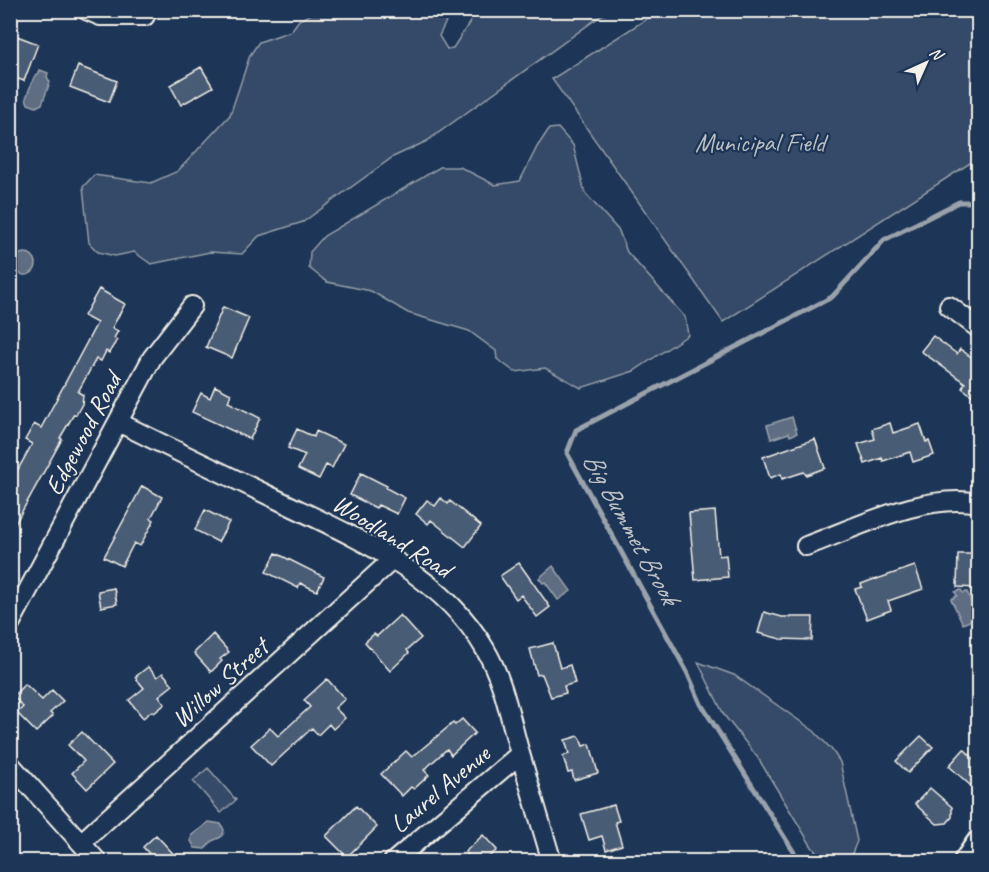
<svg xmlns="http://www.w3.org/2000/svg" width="989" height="872" viewBox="0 0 989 872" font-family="Caveat,sans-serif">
  <rect width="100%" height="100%" fill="#1d3557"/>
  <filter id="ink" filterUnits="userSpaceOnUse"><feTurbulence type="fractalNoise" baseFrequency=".0167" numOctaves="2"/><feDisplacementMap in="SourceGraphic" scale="12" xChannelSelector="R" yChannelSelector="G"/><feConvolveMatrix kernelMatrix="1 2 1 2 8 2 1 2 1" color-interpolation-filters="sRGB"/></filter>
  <g filter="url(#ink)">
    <path fill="#354a67" stroke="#949ea8" stroke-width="1.5" d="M319,10L451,11L439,36L447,49L453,48L477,11H615L602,15L427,141L393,157L303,222L259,236L242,254L210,252L151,264L134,252L115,256L98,252L89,243L83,187L94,175L151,183L178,171L230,115L250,55L259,42L291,31L299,20Z
      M659,11H978V158L723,322L552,79Z
      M558,128L573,145L585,193L619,231L627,252L685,317L688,335L634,371L581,388L545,368L515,372L497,359L496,351L469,331L408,313L371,291L327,282L309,268L310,252L324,236L440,167H460L495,185L520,181L537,147L549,129Z
      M698,662L734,675L814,731L832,750L840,762L857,841L849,861H825L812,847L758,758L724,715Z
      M208,768L236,800L221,813L193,781Z"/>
    <path fill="#5e6d82" stroke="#9aa2ab" stroke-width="1.5" d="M40,70L48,73L47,77L50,82L42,104L36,107L28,104L26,98L34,77L39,73Z
      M14 264a11 11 0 1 1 22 0a11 11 0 1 1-22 0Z
      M792,417L797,433L790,436L789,433L771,439L767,425Z
      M553,566L571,591L558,600L545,582L543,583L539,578Z
      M961,590L963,593L967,592L978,617L963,624L951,599L957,596L955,592Z
      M209,822L221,824L224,830C224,838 218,838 212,841L205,849L195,848L191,841L192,835Z"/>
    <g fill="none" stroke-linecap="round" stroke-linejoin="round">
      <path stroke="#9aa2ab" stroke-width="5" d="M800,862L701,704L687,672L567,453L576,430L832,297L884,240L959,202H978"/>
    </g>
    <path fill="#485b74" stroke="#f4f1e8" stroke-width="1.5" d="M17,36L38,44L24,81L10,76V53Z
      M78,66L117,81L109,102L70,87Z
      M201,67L213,87L181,105L170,85Z
      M99,289L125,304L112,328L118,331L114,338L117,340L109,353L106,351L101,361L96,359L78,392L83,395L82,404L76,415L74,414L60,438L62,439L10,533V484L32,444L25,440L34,424L41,428L97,323L84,316Z
      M223,307L249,318L232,358L206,347Z
      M933,336L957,354L960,349L978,362V393L976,392L973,396L962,388L965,383L921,351Z
      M215,386L231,394L228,402L260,418L250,439L192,412L201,393L210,398Z
      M890,423L893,433L920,424L926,442L929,441L934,455L913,462L910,452L883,461L882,458L865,464L858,444L875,439L872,429Z
      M297,429L314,437L316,431L344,444L332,468L326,465L319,479L298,469L305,455L288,448Z
      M815,439L825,468L806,475L804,472L782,479L781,474L770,478L763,457Z
      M361,473L387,486L386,488L405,498L397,514L378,505L376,508L350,495Z
      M142,486L162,497L151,518L154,520L140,546L134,543L122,566L104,557Z
      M441,498L448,504L450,501L481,526L465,547L431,520L428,524L416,514L427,500L435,506Z
      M205,510L229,522L218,542L195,530Z
      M715,511L719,556L726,555L728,577L695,580L689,513Z
      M276,553L324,577L317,591L300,583L298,588L266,572Z
      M958,554H978V588L957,587Z
      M519,563L550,607L537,617L521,595L516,599L500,576Z
      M915,566L923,589L888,601L891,610L867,619L855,589L862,587L861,584L877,578V579Z
      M114,588L117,604L101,607L98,591Z
      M764,612L782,617H813L812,640L781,639L758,633Z
      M400,615L421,638L407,650L409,653L390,671L365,642L374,634L377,636Z
      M213,634L229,652L220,659L222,661L211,672L194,653Z
      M553,643L560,668L570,665L575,683L564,686L566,693L551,697L542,674L537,675L530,649Z
      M148,667L157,677L163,673L173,685L159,696L165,704L154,713L152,711L143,718L129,700L144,688L135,677Z
      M327,679L345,699L335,708L345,718L333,729L329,724L318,735L312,728L271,766L251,745L270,728L278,736L310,707L304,700Z
      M25,684L42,700L52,690L63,701L50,713L53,716L36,732L17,713L23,707L13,696Z
      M462,719L475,733L451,755L447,749L424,770L429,775L414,789L411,787L402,796L381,774L406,751L412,757L453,723L455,725Z
      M82,732L113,764L87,789L72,773L84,761L68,745Z
      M579,736L583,746L590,744L598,773L574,780L572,772L568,773L563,756L569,754L565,740Z
      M921,736L933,747L908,773L896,761Z
      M964,749L978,763V778L971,786L949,766Z
      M930,788L952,807V817L947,823L937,824L915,804Z
      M614,805L619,821L615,822L622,845L606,850L602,836L589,840L581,814Z
      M356,806L377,827L347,857L326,836Z
      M156,835L180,861H156L143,847Z
      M483,835L497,850L484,861H473L465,852Z"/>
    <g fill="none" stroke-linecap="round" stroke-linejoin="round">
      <g stroke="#f4f1e8" stroke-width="22">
        <path id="minor" d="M86,10L100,16H145
          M949,306L978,328
          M118,422C170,448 222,473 274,498C350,535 441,572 485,649C505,683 510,720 521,757C531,792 542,827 552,862
          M806,546C856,528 925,492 978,503
          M10,624L152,358L192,306
          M10,764L98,862
          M81,843L392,560
          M393,862L520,754"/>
      </g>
      <g stroke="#f4f1e8" stroke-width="27">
        <path id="major" d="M965,862L978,843"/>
      </g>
      <use href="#minor" stroke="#1d3557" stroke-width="18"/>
      <use href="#major" stroke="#1d3557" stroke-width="22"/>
    </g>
  </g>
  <g text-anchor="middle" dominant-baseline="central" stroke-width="4.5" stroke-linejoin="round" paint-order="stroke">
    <g font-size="26" fill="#bbbfc1" stroke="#1d3557">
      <text x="760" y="142">Municipal Field</text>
    </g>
    <g font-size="26" fill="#f4f1e8" stroke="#1d3557">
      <text transform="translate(83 434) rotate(-62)">Edgewood Road</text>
      <text transform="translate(392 536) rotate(32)">Woodland Road</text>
      <text transform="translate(220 683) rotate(-42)">Willow Street</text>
      <text transform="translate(440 789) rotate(-40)">Laurel Avenue</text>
    </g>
    <g font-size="27" font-style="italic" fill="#c0c3c4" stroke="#1d3557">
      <text transform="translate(631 528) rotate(61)">Big Bummet Brook</text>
    </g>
  </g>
  <rect width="989" height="872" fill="none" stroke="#1d3557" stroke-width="36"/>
  <rect x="18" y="18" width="953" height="836" fill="none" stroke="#f4f1e8" stroke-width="2" filter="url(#ink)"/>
  <g transform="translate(926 63) rotate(45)" stroke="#1d3557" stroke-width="4.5" paint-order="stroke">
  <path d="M0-4.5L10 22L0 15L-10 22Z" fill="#f4f1e8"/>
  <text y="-9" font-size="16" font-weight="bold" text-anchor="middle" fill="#f4f1e8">N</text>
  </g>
</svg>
